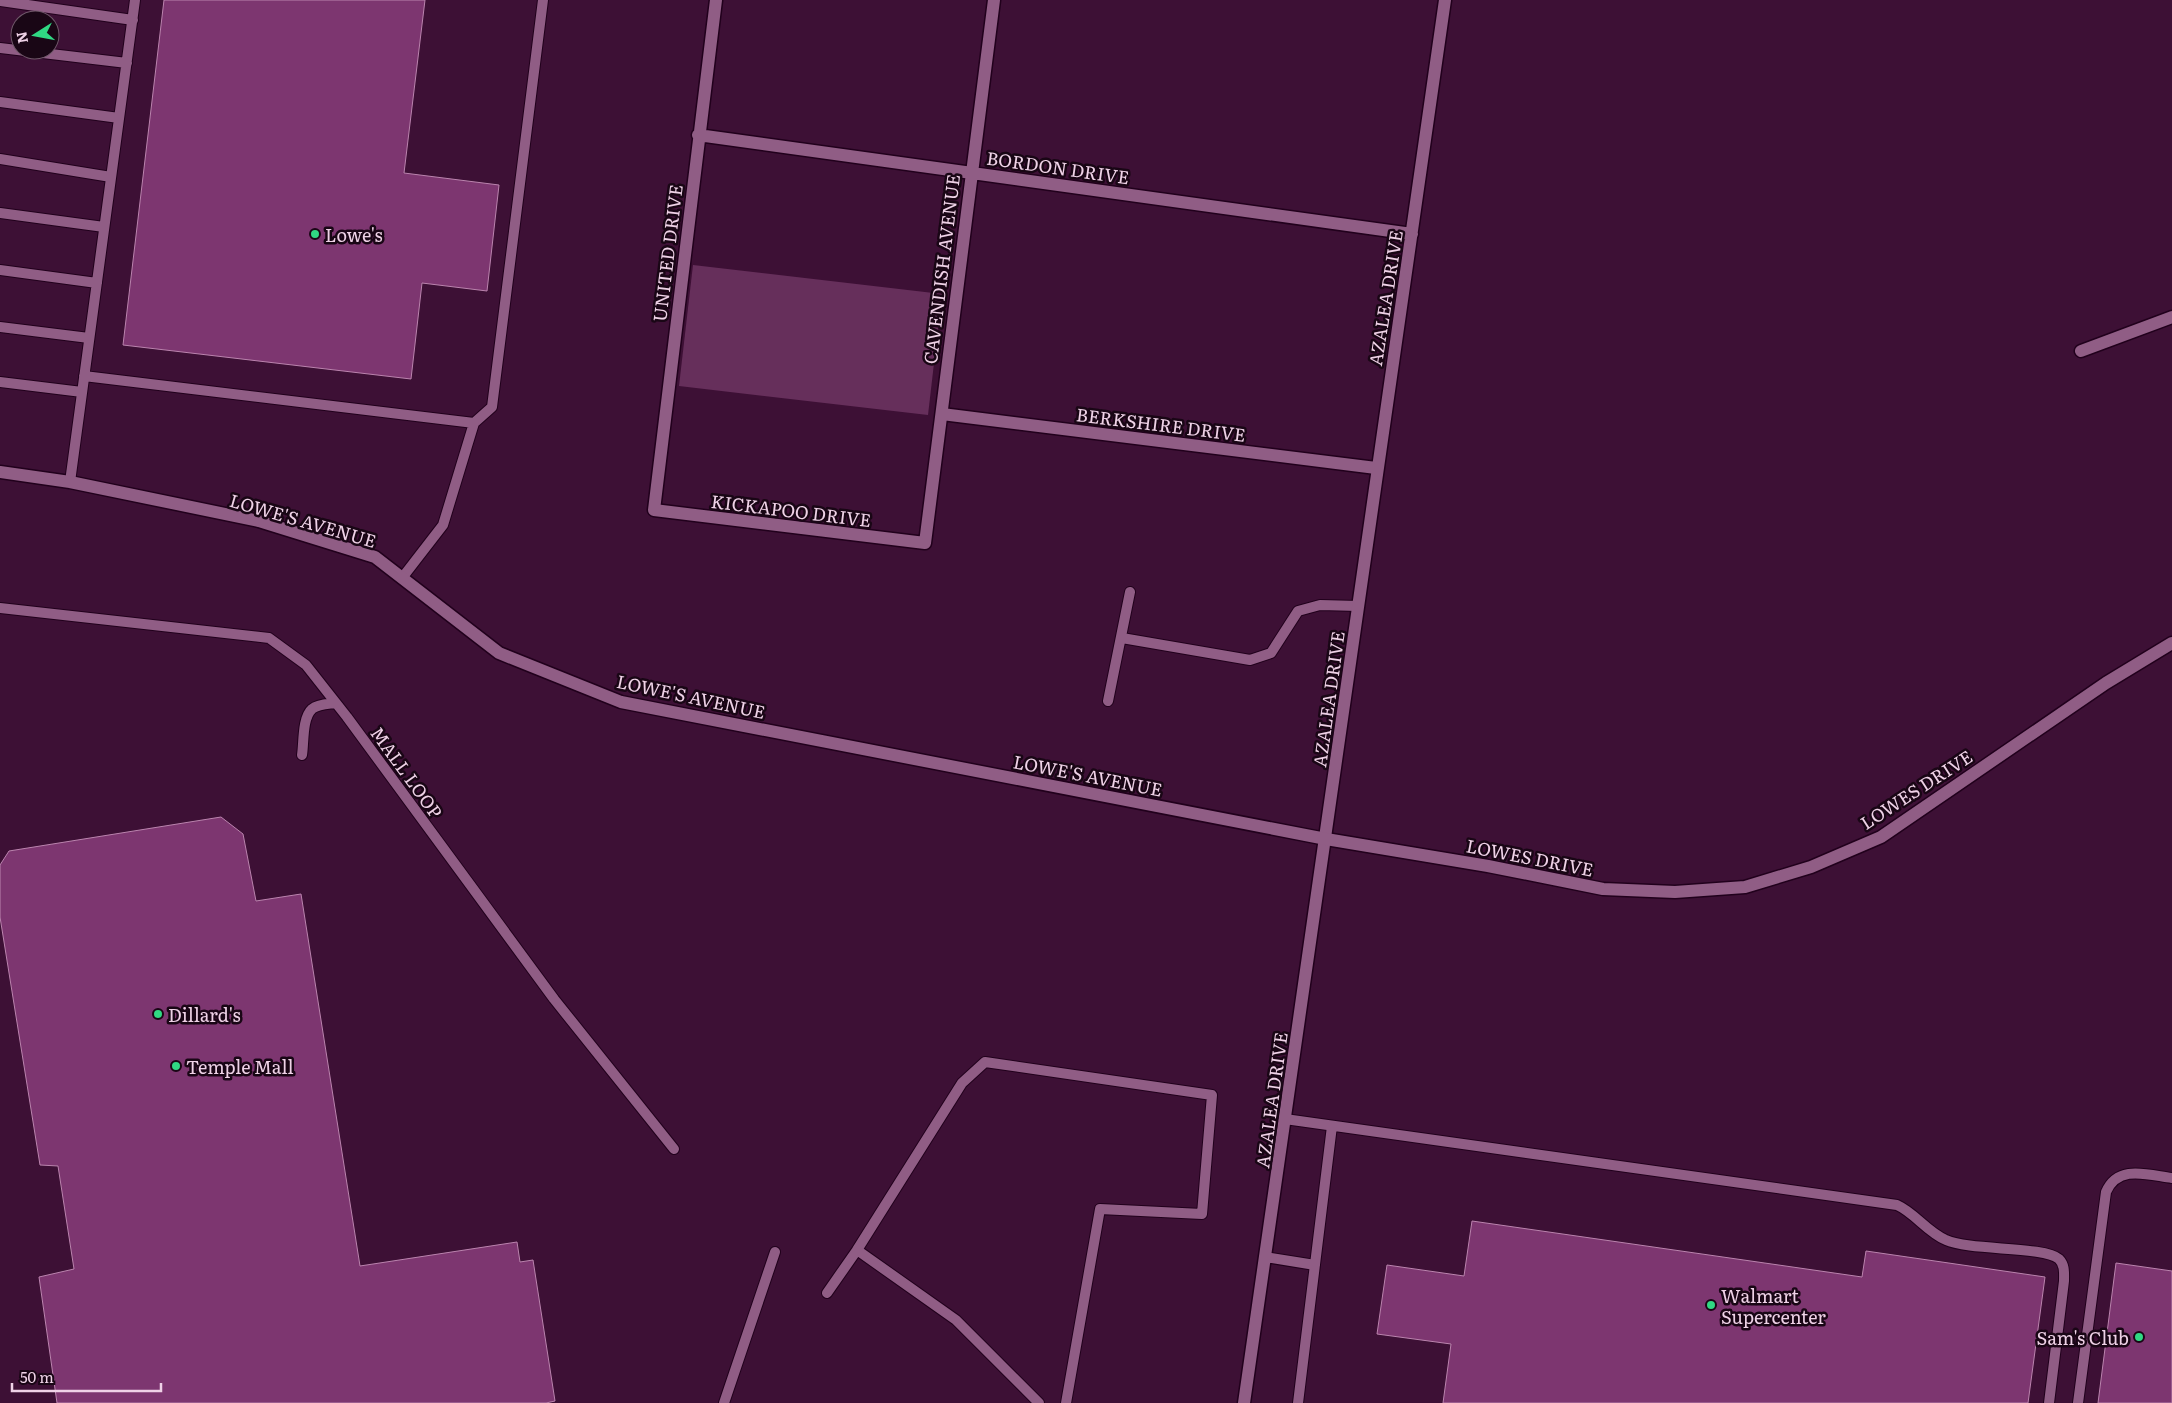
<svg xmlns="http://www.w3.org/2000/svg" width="2172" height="1403" viewBox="0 0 2172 1403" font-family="Literata,serif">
  <rect width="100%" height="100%" fill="#3d1035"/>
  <path fill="#662f5b" d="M693,265L942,294L928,415L679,386Z"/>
  <path fill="#7d3670" stroke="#bb84ae" d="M164,0H425L404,173L499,185L487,291L422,283L411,379L123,345Z
    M221,817L243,834L256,901L301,894L360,1266L517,1242L520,1262L533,1260L555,1401L546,1403H57L39,1277L74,1269L58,1166L40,1165L0,917V865L9,851Z
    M1472,1221L1862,1277L1866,1251L2045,1277L2028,1403H1443L1451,1344L1377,1334L1387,1265L1464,1276Z
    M2116,1263L2172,1271V1403H2098Z"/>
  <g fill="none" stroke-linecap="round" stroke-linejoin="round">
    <g stroke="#21001c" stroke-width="12">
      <path id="service" d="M0,1L133,20
        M0,48L127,63
        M0,102L119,118
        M0,159L111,177
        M0,213L104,227
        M0,270L97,283
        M0,327L89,338
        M84,376L474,423L492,407L543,0
        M0,382L82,392
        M70,482L135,0
        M402,578L443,525L474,423
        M0,608L269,638L306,665L347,717L554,999L674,1149
        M1122,638L1250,660L1271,653L1298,611L1320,605L1358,606
        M1108,701L1130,592
        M302,755C304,743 302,718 312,709C318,704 328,704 335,703
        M1285,1119L1897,1205C1915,1213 1927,1232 1946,1240C1970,1251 2044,1246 2059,1259C2065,1265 2064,1273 2064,1281L2049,1403
        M857,1250L962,1083L985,1062L1212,1095L1202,1214L1100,1209L1066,1403
        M1265,1257L1315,1265
        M827,1293L857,1250L956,1320L1039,1403
        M724,1403L775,1252
        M1298,1403L1332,1126
        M2078,1403L2106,1192C2118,1164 2148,1175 2172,1178"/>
    </g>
    <g stroke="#21001c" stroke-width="15">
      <path id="minor" d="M716,0L654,510L925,543L994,0
        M698,135L1412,234
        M2081,351L2172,317
        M942,414L1376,468
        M1244,1403L1445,0"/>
    </g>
    <g stroke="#21001c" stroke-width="15">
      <path id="tertiary" d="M0,472L70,482L259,521L375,557L499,653L621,702L1326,839L1488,866L1603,889L1675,892L1745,887L1811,867L1881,837L2106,683L2172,643"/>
    </g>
    <use href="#service" stroke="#905d85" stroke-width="10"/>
    <use href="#minor" stroke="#905d85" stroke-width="12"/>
    <use href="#tertiary" stroke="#905d85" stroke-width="12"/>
  </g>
  <g fill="#30d883" stroke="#190615" stroke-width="2">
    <circle cx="315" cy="234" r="5"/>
    <circle cx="158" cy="1014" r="5"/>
    <circle cx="176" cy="1066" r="5"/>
    <circle cx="1711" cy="1305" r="5"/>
    <circle cx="2139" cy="1337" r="5"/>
  </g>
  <g text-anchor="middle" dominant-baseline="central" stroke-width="5" stroke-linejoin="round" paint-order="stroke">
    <g font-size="18" fill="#efd2e7" stroke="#190615">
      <text transform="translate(1058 167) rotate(8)">BORDON DRIVE</text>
      <text transform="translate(667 253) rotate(-83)">UNITED DRIVE</text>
      <text transform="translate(941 269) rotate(-83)">CAVENDISH AVENUE</text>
      <text transform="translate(1385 298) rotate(-81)">AZALEA DRIVE</text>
      <text transform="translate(1161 424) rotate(7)">BERKSHIRE DRIVE</text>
      <text transform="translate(791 510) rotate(7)">KICKAPOO DRIVE</text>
      <text transform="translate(303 520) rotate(16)">LOWE'S AVENUE</text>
      <text transform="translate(691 696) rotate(12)">LOWE'S AVENUE</text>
      <text transform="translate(1328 699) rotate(-82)">AZALEA DRIVE</text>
      <text transform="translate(407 772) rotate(54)">MALL LOOP</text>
      <text transform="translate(1088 775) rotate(11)">LOWE'S AVENUE</text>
      <text transform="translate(1916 789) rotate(-33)">LOWES DRIVE</text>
      <text transform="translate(1530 857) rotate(11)">LOWES DRIVE</text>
      <text transform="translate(1271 1100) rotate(-82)">AZALEA DRIVE</text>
    </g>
    <g font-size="18" fill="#efd2e7" stroke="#190615" text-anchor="start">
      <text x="325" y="234">Lowe's</text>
      <text x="168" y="1014">Dillard's</text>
      <text x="186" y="1066">Temple Mall</text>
      <text x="1721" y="1295">Walmart<tspan x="1721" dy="21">Supercenter</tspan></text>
      <text x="2129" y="1337" text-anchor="end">Sam's Club</text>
    </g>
  </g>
  <g transform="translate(35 35) rotate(259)"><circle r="24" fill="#190615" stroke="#6f5869"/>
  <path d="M0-4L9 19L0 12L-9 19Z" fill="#30d883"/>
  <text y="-8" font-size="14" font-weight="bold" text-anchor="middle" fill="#efd2e7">N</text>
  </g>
  <path d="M12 1383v8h149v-8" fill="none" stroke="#efd2e7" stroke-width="2.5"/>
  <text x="20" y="1383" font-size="15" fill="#efd2e7" stroke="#190615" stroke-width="4" paint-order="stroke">50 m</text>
</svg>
